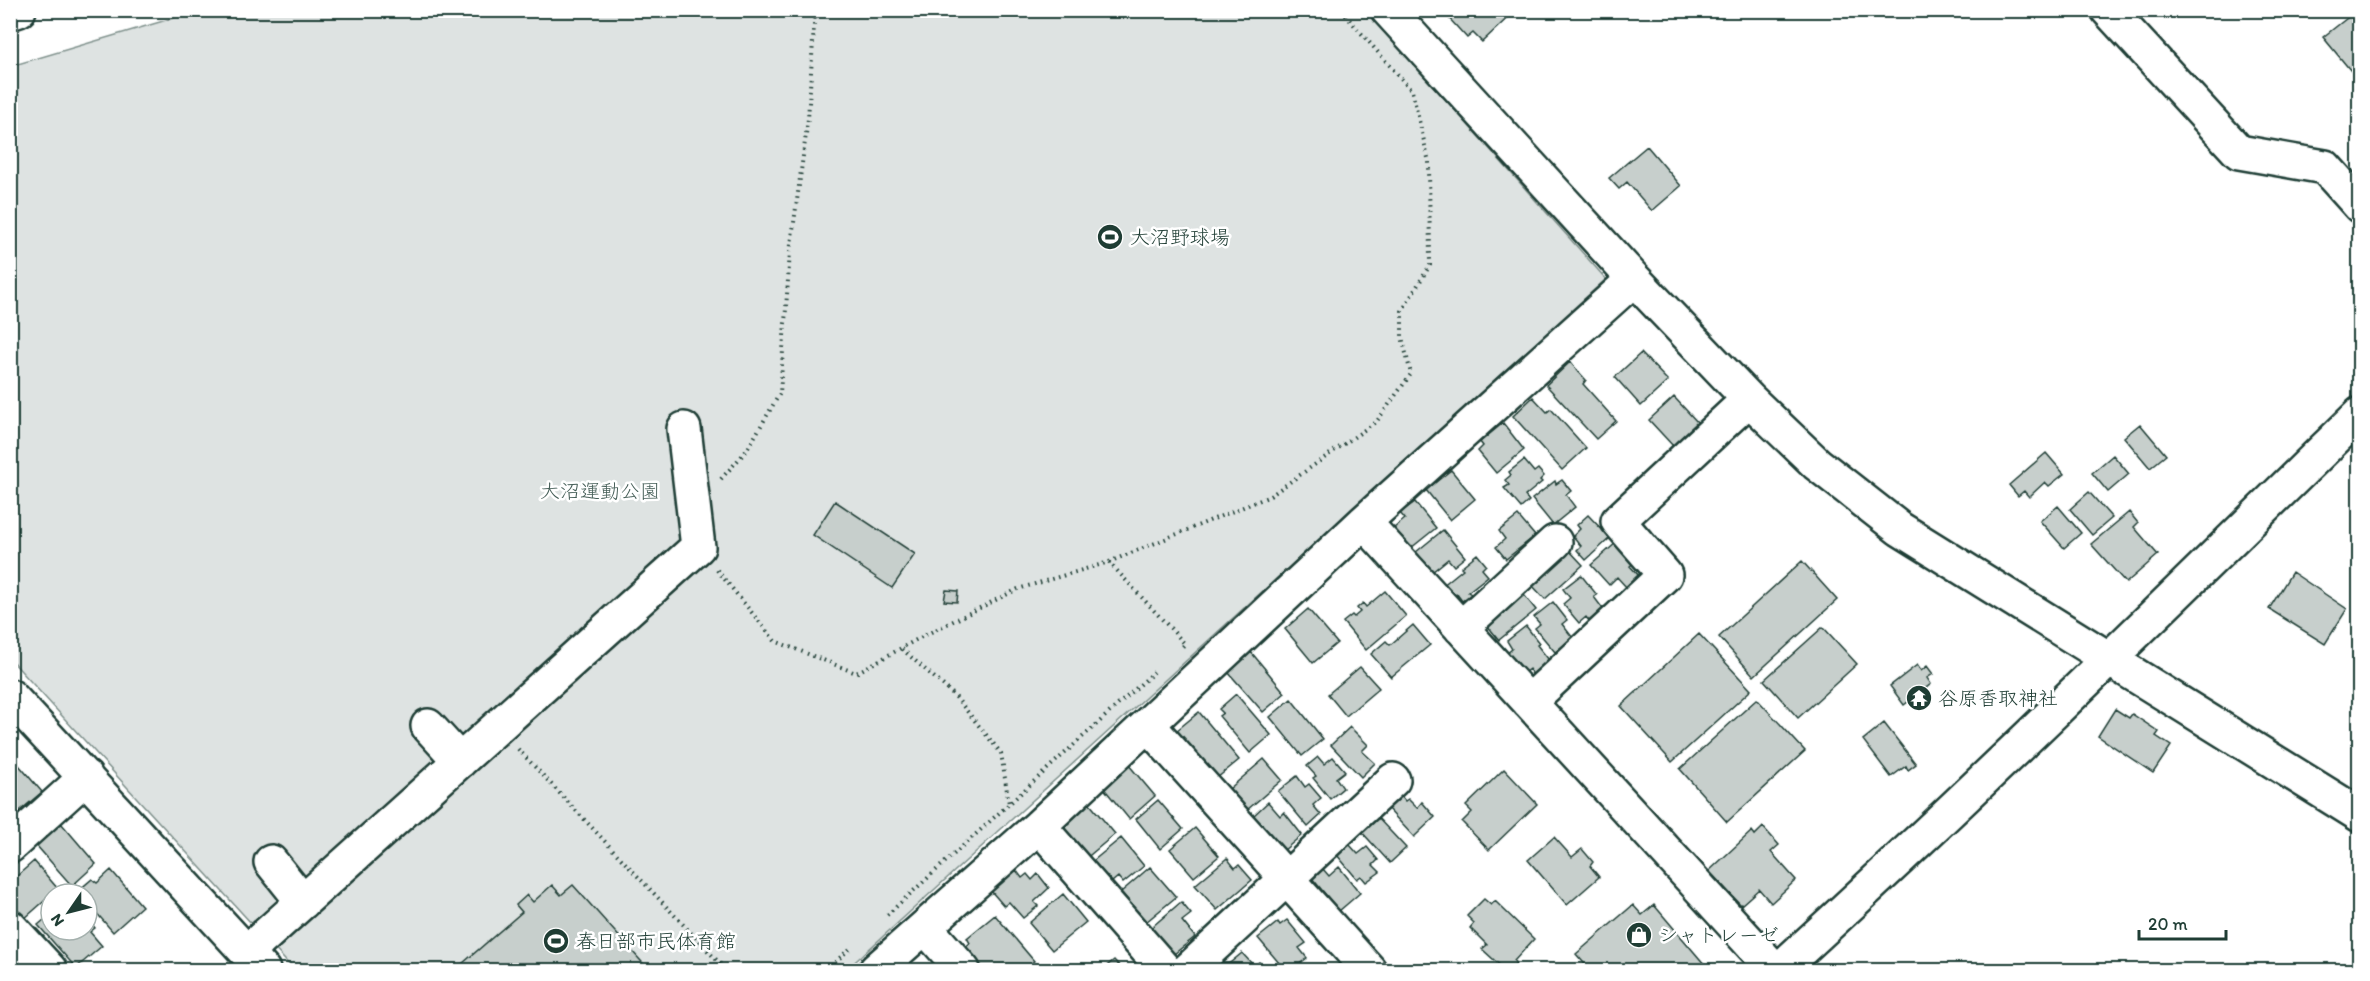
<svg xmlns="http://www.w3.org/2000/svg" width="2370" height="981" viewBox="0 0 2370 981" font-family="Itim,'Klee One',sans-serif">
  <rect width="100%" height="100%" fill="#fff"/>
  <filter id="ink" filterUnits="userSpaceOnUse"><feTurbulence type="fractalNoise" baseFrequency=".0167" numOctaves="2"/><feDisplacementMap in="SourceGraphic" scale="12" xChannelSelector="R" yChannelSelector="G"/><feConvolveMatrix kernelMatrix="1 2 1 2 8 2 1 2 1" color-interpolation-filters="sRGB"/></filter>
  <g filter="url(#ink)">
    <path fill="#dee3e2" stroke="#7e908b" stroke-width="1.5" d="M197,11H1366L1606,279L846,970H294L11,660V66Z"/>
    <path fill="#c7cfcc" stroke="#1f3d34" stroke-width="1.5" d="M1452,10H1516L1482,42L1473,33L1467,38L1447,16Z
      M2356,11L2360,16V82L2323,37Z
      M1647,146L1681,186L1652,211L1627,182L1619,189L1609,178Z
      M1641,353L1668,381L1641,406L1615,377Z
      M1570,362L1586,380L1583,384L1616,421L1596,439L1546,385Z
      M1533,397L1547,412L1551,409L1586,448L1562,470L1513,416Z
      M1674,397L1699,424L1674,447L1649,420Z
      M1503,423L1524,450L1496,473L1478,451L1483,446L1480,442Z
      M2140,424L2166,455L2150,468L2124,437Z
      M2046,453L2064,474L2049,486L2045,482L2029,497L2024,491L2018,496L2009,485Z
      M2113,455L2129,474L2108,492L2092,473Z
      M1524,460L1534,472L1538,469L1544,476L1540,480L1542,482L1525,496L1529,501L1521,508L1504,488L1509,485L1505,480L1511,475L1509,472Z
      M1451,470L1475,499L1450,520L1426,490Z
      M1562,480L1571,491L1566,495L1575,507L1553,525L1532,499L1555,481L1556,484Z
      M2089,492L2112,518L2092,535L2070,509Z
      M835,501L915,554L892,588L813,535Z
      M1415,502L1436,528L1411,548L1394,528L1405,519L1400,513Z
      M2058,506L2081,533L2064,548L2040,521Z
      M2129,512L2138,523L2134,527L2158,555L2126,583L2091,544Z
      M1588,515L1610,538L1586,560L1577,550L1581,546L1573,536L1580,529L1577,525Z
      M1518,516L1535,536L1506,559L1496,547L1505,539L1499,531Z
      M1443,530L1465,557L1454,566L1448,559L1432,572L1416,552Z
      M1617,542L1635,562L1630,566L1640,577L1627,588L1617,577L1609,585L1591,565Z
      M1568,549L1583,565L1545,599L1530,583Z
      M1477,554L1486,565L1482,569L1488,576L1468,592L1471,594L1462,601L1457,594L1452,598L1442,586L1463,569L1461,567Z
      M1802,561L1837,600L1754,676L1719,637Z
      M2292,572L2347,609L2325,644L2269,609Z
      M1581,575L1597,595L1594,597L1603,609L1589,621L1586,617L1579,623L1563,604L1570,598L1563,589Z
      M946,590L958,591L957,602L944,601Z
      M1520,590L1536,610L1499,640L1483,620Z
      M1385,591L1406,616L1366,650L1343,622L1352,615L1354,617L1360,612L1357,608L1363,603L1366,607Z
      M1553,602L1567,620L1562,624L1573,638L1555,652L1535,628L1540,624L1534,617Z
      M1308,609L1337,643L1313,663L1285,629Z
      M1413,625L1430,645L1391,677L1371,654L1386,641L1390,645Z
      M1526,626L1539,643L1537,645L1549,660L1532,674L1529,669L1524,673L1507,653L1512,649L1507,641Z
      M1823,627L1857,664L1798,718L1764,680Z
      M1699,634L1751,690L1672,762L1621,706Z
      M1251,652L1285,693L1263,712L1228,672Z
      M1917,665L1921,671L1927,666L1933,674L1927,678L1931,684L1904,705L1890,686Z
      M1360,667L1379,688L1346,716L1328,694Z
      M1236,694L1271,735L1250,753L1219,716L1223,713L1219,709Z
      M1291,699L1323,739L1302,756L1270,717Z
      M1757,699L1805,751L1727,822L1680,769Z
      M2115,709L2129,718L2132,714L2159,732L2156,736L2171,746L2153,773L2098,736Z
      M1199,712L1239,760L1217,778L1176,731Z
      M1884,723L1916,764L1908,770L1906,766L1891,777L1863,740Z
      M1350,727L1368,745L1362,751L1375,763L1361,777L1331,745Z
      M12,757L42,792L15,815L10,810Z
      M1318,757L1324,764L1333,757L1345,771L1336,778L1343,788L1330,799L1313,778L1316,776L1307,766Z
      M1264,759L1282,780L1247,810L1229,789Z
      M1128,764L1155,796L1129,819L1102,786Z
      M1504,769L1537,804L1489,850L1462,822L1472,812L1466,806Z
      M1297,776L1305,787L1309,784L1321,798L1313,805L1321,815L1308,827L1278,791Z
      M1401,796L1405,801L1408,799L1417,808L1422,802L1435,817L1414,837L1388,809Z
      M1158,800L1183,829L1160,849L1136,819Z
      M1268,802L1280,816L1284,812L1302,835L1283,851L1253,816Z
      M1089,803L1115,834L1084,860L1058,829Z
      M1376,816L1406,848L1390,863L1360,830Z
      M61,823L96,864L72,886L36,845Z
      M1763,827L1779,845L1771,852L1796,880L1771,903L1759,889L1741,905L1709,871L1752,831L1755,835Z
      M1195,828L1219,856L1194,877L1170,849Z
      M1554,837L1572,857L1582,849L1593,862L1590,866L1599,877L1567,905L1528,860Z
      M1121,838L1144,866L1123,883L1118,877L1106,887L1088,865Z
      M1349,844L1358,854L1367,847L1378,860L1373,865L1380,872L1366,882L1361,876L1357,879L1337,855Z
      M1227,858L1235,868L1239,865L1252,880L1217,910L1195,885Z
      M34,861L58,889L24,919L10,903V882Z
      M1150,867L1176,897L1146,922L1121,892Z
      M1339,867L1360,893L1339,911L1312,878L1323,869L1329,876Z
      M111,870L142,906L113,932L87,902V894H80L78,891L92,879L97,883Z
      M1016,870L1022,878L1027,874L1032,880L1038,874L1049,888L1034,902L1038,906L1023,918L1009,902L1004,906L991,891Z
      M552,885L561,895L573,885L649,970H455L522,912L516,905L527,895L533,902Z
      M1063,894L1086,922L1052,950L1029,923Z
      M1484,899L1491,905L1495,901L1534,939L1514,961L1516,964L1510,970H1505L1482,949L1487,945L1470,928L1474,923L1467,916Z
      M1181,902L1191,914L1182,921L1195,937L1174,954L1162,940L1157,944L1146,932Z
      M1633,905L1642,915L1654,905L1705,965L1699,970H1590L1576,954Z
      M51,914V930H87V919L95,928L90,932L102,946L76,968L38,925Z
      M995,915L1034,961L1023,970H985L965,947L970,943L967,938Z
      M1287,920L1306,943L1299,948L1307,958L1292,970H1285L1258,938L1278,922L1280,925Z
      M1242,953L1254,966L1259,962L1267,970H1228L1225,967Z
      M1114,960L1123,970H1102Z"/>
    <g fill="none" stroke-linecap="round" stroke-linejoin="round">
      <g stroke="#1f3d34" stroke-width="38">
        <path id="minor" d="M1388,10L1634,279L1749,399L1817,464L1900,529L2360,815
          M2108,10L2239,152L2325,167L2360,206
          M10,13L19,10
          M1364,522L1775,970
          M1461,628L1555,542
          M10,696L263,970
          M1529,702L1665,575L1618,521L1749,399
          M1148,725L1369,970
          M428,726L460,761
          M1039,826L1165,970
          M10,846L86,777
          M271,862L303,902
          M10,927L50,970
          M925,927L963,970
          M247,952L698,547L684,429
          M876,970L1039,826L1364,522L1634,279
          M1188,970L1393,780
          M1779,970C1977,790 2168,602 2360,414"/>
      </g>
      <path stroke="#1f3d34" stroke-width="4" stroke-dasharray="1.5 4.5" stroke-linecap="butt" d="M721,479L747,450L780,393L790,252L808,119L815,10
        M1109,562L1270,496L1377,421L1411,374L1402,337V311L1430,265L1429,162L1412,91L1341,10
        M717,570L775,641L856,673L925,635L1018,589L1109,562L1185,644L1182,647
        M902,649L954,695L1001,753L1009,804
        M518,749L726,970
        M887,915L1154,672
        M826,970L852,947"/>
      <use href="#minor" stroke="#fff" stroke-width="33"/>
    </g>
  </g>
  <defs>
    <g id="stadium-disc" transform="scale(1.35)"><circle r="9.5" fill="#1f3d34" stroke="#fff"/><path d="M0-5a6.5 5 0 1 0 0 10a6.5 5 0 1 0 0-10ZM-3.5-1.8h7v3.6h-7Z" fill="#fff"/></g>
    <g id="temple-disc" transform="scale(1.35)"><circle r="9.5" fill="#1f3d34" stroke="#fff"/><path d="M0-6L5-2H3V0L6.5 2.5H4V6H1.5V3h-3V6H-4V2.5H-6.5L-3 0V-2H-5Z" fill="#fff"/></g>
    <g id="shop-disc" transform="scale(1.35)"><circle r="9.5" fill="#1f3d34" stroke="#fff"/><path d="M-5-2.5h2.3a2.7 3.5 0 0 1 5.4 0H5L5.5 6h-11ZM-1.5-2.5h3a1.5 2.3 0 0 0-3 0Z" fill="#fff"/></g>
  </defs>
  <g fill-rule="evenodd">
    <use href="#stadium-disc" x="1110" y="237"/>
    <use href="#temple-disc" x="1919" y="698"/>
    <use href="#shop-disc" x="1639" y="935"/>
    <use href="#stadium-disc" x="556" y="941"/>
  </g>
  <g text-anchor="middle" dominant-baseline="central" stroke-width="5" stroke-linejoin="round" paint-order="stroke">
    <g font-size="20" fill="#1f3d34" stroke="#fff" text-anchor="start">
      <text x="1130" y="237">大沼野球場</text>
      <text x="1938" y="698">谷原香取神社</text>
      <text x="1658" y="935">シャトレーゼ</text>
      <text x="576" y="941">春日部市民体育館</text>
    </g>
    <g font-size="20" fill="#455e57" stroke="#fff">
      <text x="600" y="491">大沼運動公園</text>
    </g>
  </g>
  <rect width="2370" height="981" fill="none" stroke="#fff" stroke-width="36"/>
  <rect x="18" y="18" width="2334" height="945" fill="none" stroke="#1f3d34" stroke-width="2" filter="url(#ink)"/>
  <g transform="translate(69 912) rotate(235)"><circle r="28" fill="#ffffff" stroke="#a5b1ae" stroke-width="1.5"/>
  <path d="M0-4.5L10 22L0 15L-10 22Z" fill="#1f3d34"/>
  <text y="-9" font-size="16" font-weight="bold" text-anchor="middle" fill="#1f3d34">N</text>
  </g>
  <path d="M2139 930v9h87v-9" fill="none" stroke="#1f3d34" stroke-width="3"/>
  <text x="2148" y="930" font-size="18" fill="#1f3d34" stroke="#ffffff" stroke-width="4.5" paint-order="stroke">20 m</text>
</svg>
